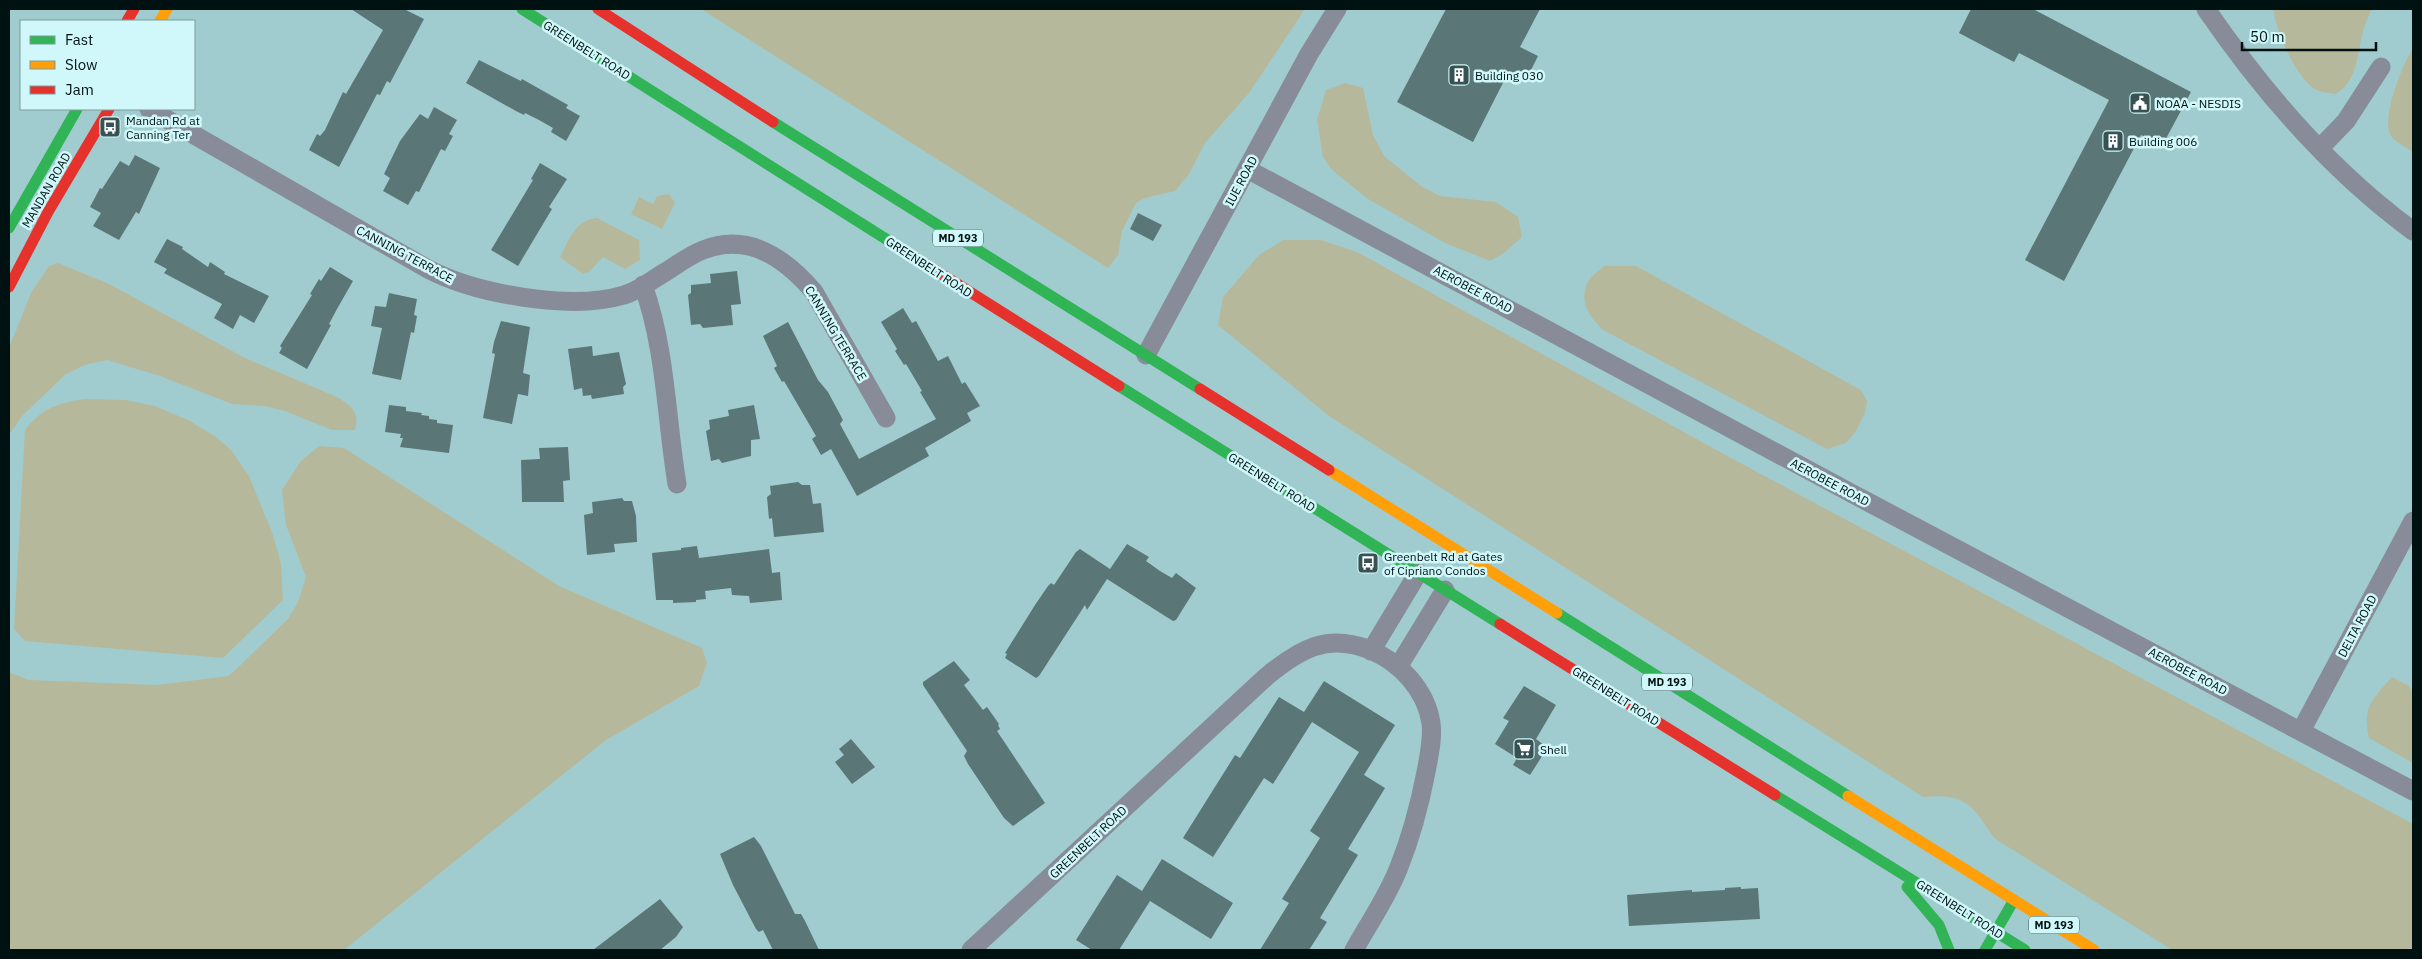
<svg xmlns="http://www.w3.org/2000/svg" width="2422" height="959" viewBox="0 0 2422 959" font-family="'IBM Plex Sans',sans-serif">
  <rect width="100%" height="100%" fill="#a0cccf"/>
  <path fill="#b6b89b" d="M701,9H1305L1249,93L1205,143L1189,174L1175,191L1145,198L1136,203L1122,231L1118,255L1108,268Z
    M2273,9H2372C2369,16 2365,23 2363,31C2357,55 2358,80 2336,94C2329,93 2318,92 2313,88C2294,73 2277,33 2273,9Z
    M2413,48V152C2406,147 2396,143 2391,136C2380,119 2403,63 2413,48Z
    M1345,83L1363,88L1373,135L1384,156L1421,186L1440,196L1496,202L1518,217L1522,237L1504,253L1490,261L1445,243L1368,199L1332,170L1323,157L1317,120L1326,90Z
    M669,194L675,203L662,229L631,214L639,197L653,204L657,196Z
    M597,218L639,240L640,260L625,269L603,257L589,272L583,274L560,257C569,240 575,220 597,218Z
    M1283,240H1321L1357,252L1731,458L2413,824V950H2172L1994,838C1972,804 1965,793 1923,797L1329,416L1218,325L1223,297L1259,255Z
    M58,263L109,284L245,358L337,397C351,405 360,413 355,430H332L285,411L264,406L232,404L160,376L107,360L85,365L66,374L23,415L9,435V348L31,293L49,266Z
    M1604,266H1636L1861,390L1867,401L1865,413L1856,431L1846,443L1827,449L1603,330C1590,317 1579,303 1587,284C1589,277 1599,271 1604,266Z
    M84,399L126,400L155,406L188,420L216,437L231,450L249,476L273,535L281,564L283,600L223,658L25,641L14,629L25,430C43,407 57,404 84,399Z
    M319,446L344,448L559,586L702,648L707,663L699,686L606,740L344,950H9V672L29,680L157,685L229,676L288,619L298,602L306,577L286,525L282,490L300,462Z
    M2392,677L2409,686L2413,694V763L2369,738C2362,707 2372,700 2392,677Z"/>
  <path fill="#5a7676" d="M351,9H404L424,19L390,83L387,81L380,95L377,94L339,167L309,150L317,134L320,136L325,130L343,92L346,94L383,30Z
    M1446,9H1540L1520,47L1538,56L1526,80L1509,71L1473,142L1397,102Z
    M1971,9H2033L2191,92L2162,146L2141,135L2064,281L2025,260L2109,100L2019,53L2014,62L1959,33Z
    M479,60L521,81L522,79L568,105L566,108L580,116L566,141L551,132L553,128L539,120L525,113L524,115L516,111L466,83Z
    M434,107L457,120L449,134L453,136L445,151L441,149L419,192L416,191L408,205L383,191L390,178L384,174L400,141L420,114L428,119Z
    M135,155L160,168L139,214L136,212L119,240L93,226L101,213L90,207L100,188L102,189L120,161L129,166Z
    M540,163L567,179L549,207L552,209L518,266L491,250L533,180L531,179Z
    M1138,213L1162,225L1153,241L1130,229Z
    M167,239L183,247L182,249L208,267L210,262L225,272L224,274L269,296L254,323L240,315L233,329L214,318L222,304L164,273L167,269L154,262Z
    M330,267L353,281L337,309L329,324L331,325L307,369L279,353L282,348L280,346L312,295L310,294L319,279L321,281Z
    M737,271L741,304L731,305L733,325L703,328L700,324L691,325L688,295L691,293V285L711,283L710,274Z
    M389,293L417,299L414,315L417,316L414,333L411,332L401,380L372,374L382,328L371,326L375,306L386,307Z
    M903,308L912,323L916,321L938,361L948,356L962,384L965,382L980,406L967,413L971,421L925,448L929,456L857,496L831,449L821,455L812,439L816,436L784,381L782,382L774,368L777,366L763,336L788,322L818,380L828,392L843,420L840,424L859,459L936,419L920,392L922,391L906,364L904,365L895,351L897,349L881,322Z
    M501,321L530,327L523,373L530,375L528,396L518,394L512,424L483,418L495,354L492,353L494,342Z
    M592,346L593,356L619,352L626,384L623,387L624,394L592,399L591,395L583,396L582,388L574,390L568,349Z
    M389,405L406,407V411L422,413L421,415L429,416V419L437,420V423L453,425L449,453L400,447L403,438H400L401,434L385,432Z
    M754,405L760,439L751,440V456L722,463L719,459L711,461L706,431L710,429L709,420L729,416L728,410Z
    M568,447L570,480L563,481L564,502H522L521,460L540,459L539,448Z
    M798,482L802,485H810L813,504L821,503L824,532L774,537L772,518L769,519L767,497L771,494L770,486Z
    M622,498L624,501H632L636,516L637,542L614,544L615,552L587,555L584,515L593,513L592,502Z
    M1127,544L1149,557L1146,561L1160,571L1172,578L1176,573L1196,588L1176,620L1173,621L1165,616L1107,579L1087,610L1085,605L1039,676L1036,678L1005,658L1007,654L1005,653L1035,605L1048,586L1051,583L1054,585L1076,552L1080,549L1110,569Z
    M697,546L699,558L769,549L772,573L780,572L782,600L750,603L749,596L732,595L731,588L705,591L706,599L696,600V602L673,603V600H656L652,553L681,550V548Z
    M954,661L970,680L964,685L983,710L987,707L999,724L998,725L1000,729L997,731L1045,803L1013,826L1004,818L968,764L964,756L967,751L923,685V682Z
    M1324,681L1395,725L1364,775L1385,788L1348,849L1358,855L1320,918L1327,922L1309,950H1260L1289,903L1282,899L1320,838L1310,831L1359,752L1312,722L1273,784L1264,778L1213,857L1183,838L1235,755L1240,758L1279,697L1304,712Z
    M1524,686L1556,705L1536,739L1544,745L1543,747L1546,750L1530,775L1513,765L1517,758L1495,744L1509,721L1503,718Z
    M851,739L875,767L852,784L835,762L844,755L839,749Z
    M754,837L761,846L795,914H801L805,921L819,950H773L763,930L759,932L756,929L733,885L720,854Z
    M1162,859L1233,903L1211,939L1150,901L1119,950H1092L1076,940L1117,875L1142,891Z
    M1741,887V889L1758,888L1760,919L1629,926L1627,895L1692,890V892L1725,890V888Z
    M660,899L683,927L676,937L660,950H593Z"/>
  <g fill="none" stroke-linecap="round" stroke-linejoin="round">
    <path stroke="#888b98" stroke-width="19" d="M2206,9C2263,92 2331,171 2413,231
      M149,109L428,269C476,294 571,311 624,295C639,291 653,279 667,271C678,264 690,255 703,250C748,232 785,258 814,292L886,418
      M2320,148L2346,121L2381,67
      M1247,169L1851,493L2413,791
      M643,285C666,349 666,417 677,484
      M1146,355L1309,54L1337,9
      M1371,651L1418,573
      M1398,667L1445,590
      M2301,731L2413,521
      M971,950L1267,676C1300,649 1327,633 1370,650C1400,662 1426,690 1431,723C1433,739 1429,756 1426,772C1420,803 1411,837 1399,867C1388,896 1369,923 1354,950"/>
    <path stroke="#30b455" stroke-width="11" d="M522,9L905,251
      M773,122L1200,389
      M9,228L77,109
      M1119,386L1500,624
      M1557,613L1848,796
      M1775,795L2025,950
      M1907,887L1939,925L1949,950
      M1985,950L2014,900"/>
    <path stroke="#ff9f0a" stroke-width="11" d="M160,21L167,9
      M1329,470L1557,613
      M1848,796L2094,950"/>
    <path stroke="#e5322d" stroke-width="11" d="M598,9L773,122
      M127,21L134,9
      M905,251L1119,386
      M9,287L48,212L109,109
      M1200,389L1329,470
      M1500,624L1775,795"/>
  </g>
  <defs>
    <g id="building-square" transform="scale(1.125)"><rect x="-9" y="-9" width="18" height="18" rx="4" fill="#385254" stroke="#d0f7f9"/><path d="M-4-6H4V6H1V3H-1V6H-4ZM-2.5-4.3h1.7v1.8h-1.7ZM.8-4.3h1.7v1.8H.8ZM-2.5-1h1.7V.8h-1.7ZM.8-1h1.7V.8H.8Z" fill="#fff"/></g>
    <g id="civic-square" transform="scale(1.125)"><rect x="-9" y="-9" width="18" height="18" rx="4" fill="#385254" stroke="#d0f7f9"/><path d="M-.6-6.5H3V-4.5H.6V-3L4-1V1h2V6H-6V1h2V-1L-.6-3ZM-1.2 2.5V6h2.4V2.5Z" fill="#fff"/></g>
    <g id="bus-square" transform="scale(1.125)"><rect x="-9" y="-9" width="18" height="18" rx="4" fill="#385254" stroke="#d0f7f9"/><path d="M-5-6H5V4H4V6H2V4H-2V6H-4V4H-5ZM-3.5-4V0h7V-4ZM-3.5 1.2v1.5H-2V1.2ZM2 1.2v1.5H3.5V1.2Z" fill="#fff"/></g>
    <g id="supermarket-square" transform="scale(1.125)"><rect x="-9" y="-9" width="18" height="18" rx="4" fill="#385254" stroke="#d0f7f9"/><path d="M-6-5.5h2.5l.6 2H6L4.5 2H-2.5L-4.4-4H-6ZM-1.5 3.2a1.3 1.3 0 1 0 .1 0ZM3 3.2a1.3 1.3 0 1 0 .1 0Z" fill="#fff"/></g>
  </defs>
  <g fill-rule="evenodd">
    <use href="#building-square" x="1459" y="75"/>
    <use href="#civic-square" x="2140" y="103"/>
    <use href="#bus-square" x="110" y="127"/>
    <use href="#building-square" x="2113" y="141"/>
    <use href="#bus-square" x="1368" y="563"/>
    <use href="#supermarket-square" x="1524" y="749"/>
  </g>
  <g text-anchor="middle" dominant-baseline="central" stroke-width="5" stroke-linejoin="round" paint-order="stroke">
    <g fill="#d0f7f9" stroke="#3e5657" stroke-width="1">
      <rect x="933" y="229.5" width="50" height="17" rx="4"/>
      <rect x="1642" y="673.5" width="50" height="17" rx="4"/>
      <rect x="2029" y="916.5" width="50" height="17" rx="4"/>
    </g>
    <g font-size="11" font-weight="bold" fill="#001112">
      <text x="958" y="238">MD 193</text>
      <text x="1667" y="682">MD 193</text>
      <text x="2054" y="925">MD 193</text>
    </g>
    <g font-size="12" fill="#001112" stroke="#d0f7f9">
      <text transform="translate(587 50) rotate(32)">GREENBELT ROAD</text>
      <text transform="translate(1241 181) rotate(-62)">IUE ROAD</text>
      <text transform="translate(46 190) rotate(-60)">MANDAN ROAD</text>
      <text transform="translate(405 254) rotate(28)">CANNING TERRACE</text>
      <text transform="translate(929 267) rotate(33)">GREENBELT ROAD</text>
      <text transform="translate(1473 289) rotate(28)">AEROBEE ROAD</text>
      <text transform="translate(836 333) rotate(59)">CANNING TERRACE</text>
      <text transform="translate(1272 482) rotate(32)">GREENBELT ROAD</text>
      <text transform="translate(1830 482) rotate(28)">AEROBEE ROAD</text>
      <text transform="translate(2357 626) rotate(-62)">DELTA ROAD</text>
      <text transform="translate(2188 671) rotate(28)">AEROBEE ROAD</text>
      <text transform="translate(1616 696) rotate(32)">GREENBELT ROAD</text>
      <text transform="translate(1088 842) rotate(-43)">GREENBELT ROAD</text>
      <text transform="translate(1960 909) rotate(32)">GREENBELT ROAD</text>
    </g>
    <g font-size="12" fill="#001112" stroke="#d0f7f9" text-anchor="start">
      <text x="1475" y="75">Building 030</text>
      <text x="2156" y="103">NOAA - NESDIS</text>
      <text x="126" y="120">Mandan Rd at<tspan x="126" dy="14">Canning Ter</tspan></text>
      <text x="2129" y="141">Building 006</text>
      <text x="1384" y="556">Greenbelt Rd at Gates<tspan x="1384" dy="14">of Cipriano Condos</tspan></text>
      <text x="1540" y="749">Shell</text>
    </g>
  </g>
  <rect width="2422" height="959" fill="none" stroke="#001112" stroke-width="20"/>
  <rect x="20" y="20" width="175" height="90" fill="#d0f7f9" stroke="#7d9b9d"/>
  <rect x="30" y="36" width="25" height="8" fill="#30b455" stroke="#7d9b9d"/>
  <text x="65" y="45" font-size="15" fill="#001112">Fast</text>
  <rect x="30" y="61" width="25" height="8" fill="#ff9f0a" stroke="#7d9b9d"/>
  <text x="65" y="70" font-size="15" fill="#001112">Slow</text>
  <rect x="30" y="86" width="25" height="8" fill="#e5322d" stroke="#7d9b9d"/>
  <text x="65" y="95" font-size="15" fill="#001112">Jam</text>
  <path d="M2242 42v8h134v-8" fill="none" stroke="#001112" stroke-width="2.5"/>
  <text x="2250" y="42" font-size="15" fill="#001112" stroke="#d0f7f9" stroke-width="4" paint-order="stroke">50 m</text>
</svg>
